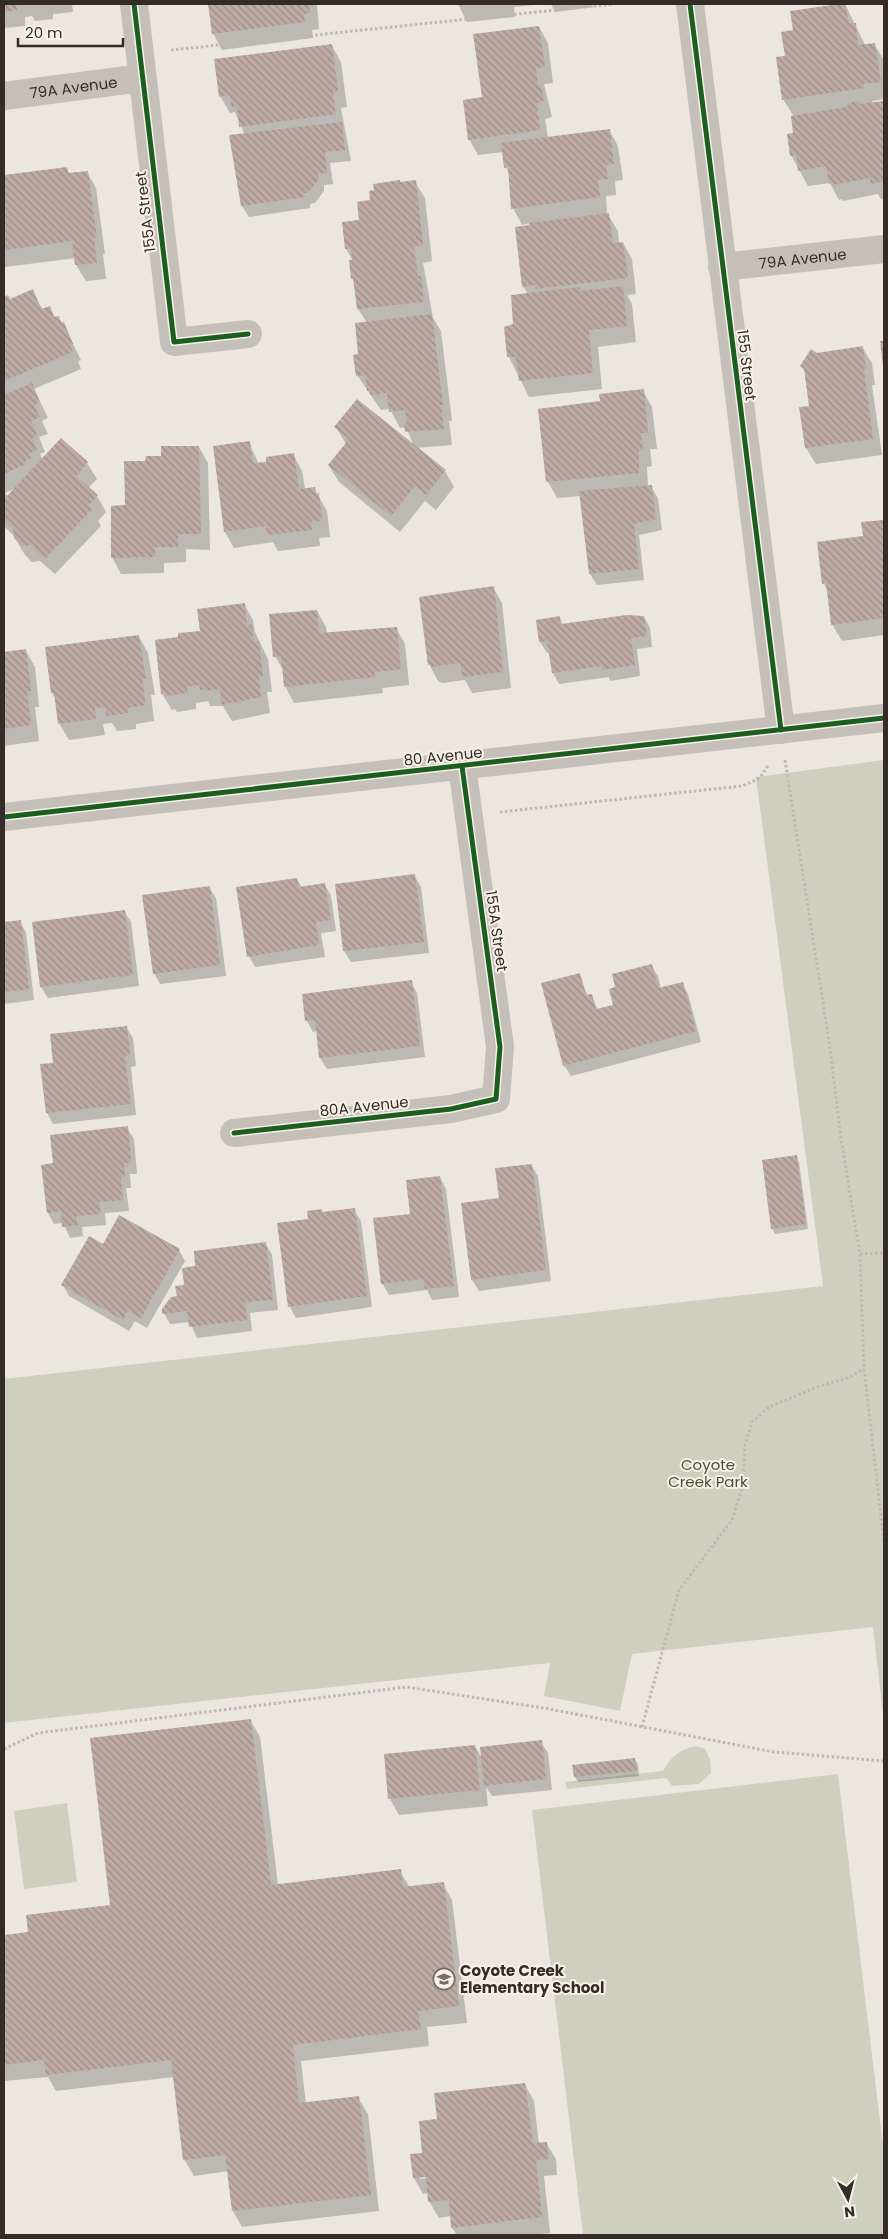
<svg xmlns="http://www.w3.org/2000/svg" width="888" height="2239" viewBox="0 0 888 2239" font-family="Poppins,sans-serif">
  <defs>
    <pattern id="building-back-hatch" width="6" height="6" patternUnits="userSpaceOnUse" patternTransform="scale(1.25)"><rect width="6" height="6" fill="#beaba4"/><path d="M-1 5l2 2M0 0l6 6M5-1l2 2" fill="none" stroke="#9b8b86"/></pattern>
  </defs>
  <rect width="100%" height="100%" fill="#ece6e1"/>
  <path fill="#ced0bd" d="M884,760V1723L873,1627L632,1654L620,1711L544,1696L550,1663L4,1723V1379L823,1286L756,777Z
    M696,1746L705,1749L710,1759L711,1773L699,1784L672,1786L666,1778L567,1789L565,1782L663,1771C672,1756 679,1750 696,1746Z
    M838,1774L884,2154V2235H583L532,1810Z
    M67,1803L77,1882L24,1889L14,1811Z"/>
  <path fill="#0003" fill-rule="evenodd" d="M4,4H72L73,12L53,14V19L35,21L32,16L25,17V26L4,28Z
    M209,4H317L319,29L312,30L313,38L222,50L213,33Z
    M458,4H543L514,7L515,17L467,22Z
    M551,4H592L593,7L555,12Z
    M845,4L865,45L874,44L884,60V99L872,101L873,104L883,102L884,105V199H881L878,194L843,201L842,199L839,200L830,183L808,186L791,155L795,134L794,117L783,99L787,57L795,31Z
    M539,27L548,43L553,83L544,84L552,117L545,119L548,138L609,130L618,146L623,180L615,181L616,195L606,196L607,213L618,231L619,243H623L632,259L636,294L627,295L632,304L636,342L598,347L602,389L529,397L509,357L515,325L528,294L523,286L530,223L522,225L513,208L510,175L506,167L504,152L478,155L469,139L483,98Z
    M332,46L341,62L347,107L341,108L351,161L330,163L333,184L324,185V191L315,203L310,204V208L249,217L242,206L231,136L245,135L235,112L230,113L220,96Z
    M66,168L70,174L87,172L96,188L105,254H103L106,279L86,281L76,265V258L5,267L4,265V176Z
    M415,182L425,198L432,261L423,263L433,318L441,331L452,421H449L452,445L416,448L445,471L454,487L436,510L425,501L400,532L339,482L329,466L346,444L336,427L414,446L406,427L400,428L390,409L381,410L357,375L367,323L358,309L355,284L352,278L353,261L346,249L371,201Z
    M32,291L43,310L49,307L55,318L58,317L63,324L81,360L78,361L81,369L34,389L48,418L42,421L48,434L39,437L45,452L40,454L43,460L61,440L87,463L97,479L88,488L97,496L106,512L98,521L101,526L55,574L40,561L32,562L25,555L14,536L4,526V496L7,498L17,488L4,493V298L8,296L10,301Z
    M862,347L872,363L875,385H872L882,455L816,464L806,448L810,407L806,373L801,366L817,354Z
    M643,391L652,407L657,449H650L652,466L647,467L648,487H651L658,498L662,530L639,535L644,580L597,585L590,574L581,496L557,498L548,482L540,410L601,402Z
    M249,443L259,464L293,454L302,471L305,489L314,488L327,511L330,537L319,538L320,546L278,551L273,542L234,548L225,532Z
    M199,447L208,463L210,550L186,549V562L164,563V573L121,574L112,557L126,506L147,462Z
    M884,521V635L842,641L832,624L828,592L824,584L865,537L863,523Z
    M493,587L502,603L511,688L472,693L465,680L442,683L438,681L429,664L441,594Z
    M244,604L253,620L255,632L268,659L272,692H267L270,713L232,721L223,706H210L208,701L196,703V709L177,712L175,709L172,710L162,694L180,638L201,632Z
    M317,611L326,627L327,633L396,628L405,644L409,685L382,688L383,693L294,703L285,686L284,672L275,656Z
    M644,617L650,628L652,647L637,649L640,676L610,681L609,677L559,684L553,673L550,653H547L540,642L537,621L559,618L563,625Z
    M139,637L148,653L155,695H151L154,721L136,724V729L117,731L112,723L103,724L105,735L69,740L59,723L57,701L52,693Z
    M26,651L35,667L39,707H35L39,741L4,746V654Z
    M414,875L421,887L429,953L351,962L344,951L336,885Z
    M297,879L302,888L324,884L331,895L336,931L321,933L325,957L255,967L249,956Z
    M209,887L216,898L226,976L160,984L154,973Z
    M124,911L131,922L139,986L48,998L41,987L33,923Z
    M20,921L26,933L34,1000L4,1004V923Z
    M651,965L658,976L661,989L682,983L688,994L701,1042L571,1076L564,1065L579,975L588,996L591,995L598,1010L614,1006Z
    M411,982L417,993L425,1057L327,1069L320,1058L317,1031L313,1032L307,1021Z
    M126,1027L133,1038L136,1066L131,1067L136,1115L53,1124L47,1113L42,1065L55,1064Z
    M127,1128L134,1139L137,1174H130L131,1188H126L129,1211L105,1213L106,1225L82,1227L83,1236L70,1238L63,1223L54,1224L48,1213L54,1164Z
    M796,1157L799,1162L808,1229L775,1234L772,1228Z
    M531,1165L538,1176L551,1281L479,1291L472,1280Z
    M440,1177L446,1189L459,1297L432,1300L427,1290L389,1295L382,1283L411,1215Z
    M321,1210L323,1214L354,1210L361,1221L372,1307L296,1318L290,1307L309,1220Z
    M266,1244L272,1255L278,1310L250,1313L252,1331L197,1338L190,1322L170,1324L164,1313L178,1297L196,1267Z
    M179,1250L185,1261L147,1328L135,1321L129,1331L69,1296L63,1285Z
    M250,1720L260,1737L278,1885L400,1871L410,1888L443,1884L452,1900L467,2023L427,2027L429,2046L301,2061L306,2104L358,2098L368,2114L379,2211L242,2227L233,2211L229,2171L194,2176L184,2159L174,2077L56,2091L48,2077L4,2081V1936L29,1933L112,1906Z
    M541,1742L548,1753L552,1790L492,1796L486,1787L488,1806L399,1815L390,1799L386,1755L475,1746L483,1760Z
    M634,1759L638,1764L639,1776L578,1782L575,1777Z
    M525,2085L534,2101L539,2144L546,2143L556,2159L557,2175L544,2176L550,2233L531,2235H457L452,2228L451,2216L439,2218L429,2201V2193L423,2194L414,2178L438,2120ZM420,2176L432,2177L420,2179Z"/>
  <path fill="url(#building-back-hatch)" d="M4,4H16L17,10L4,12Z
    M208,4H309L310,13L304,14L305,22L212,34Z
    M839,4H845L849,23H856L858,45L875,43L881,82L864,84V88L782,100L776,57L785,56L781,32L793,30L790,11Z
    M539,26L545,67L536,68L538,85L541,84L544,101L537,103L540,130L468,140L463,100L482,97L473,34Z
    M332,44L338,91L333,92L336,114L239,127L237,106L231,107L230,95L219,97L214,59Z
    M858,101L860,104L883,101L884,181L871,184L870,178L832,185V183L829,184L826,166L798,171L796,155L790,156L787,134L793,133L791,116L846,107L849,103Z
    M342,122L345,150L325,152L327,173L318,174L319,179L308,192L304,193L305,197L241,206L229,135Z
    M610,129L614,164L606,165L608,179L598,180L600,197L511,209L508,167L504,168L501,143Z
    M67,167L68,173L88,171L97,238H94L97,263L75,265L72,241L4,250V175Z
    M400,180V182L416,180L423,245L414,247L418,276H421L424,302L357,309L353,278L351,279L349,260H352L351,249H345L342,222L359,220L357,202L370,200L369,191L374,190L373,184Z
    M609,213L613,243L623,242L628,278L536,289L535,285L522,287L515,227L529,225V223Z
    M623,286L627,326L589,330L593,373L519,381L516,357H507L504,327L513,324L511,295L580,287V291Z
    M33,289L41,309L50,306L54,317L59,316L61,323L64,322L73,344L70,345L73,352L4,381V297L8,295L10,299Z
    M432,314L443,405H441L444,429L405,432L404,424L407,423L405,410L389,412L387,393L370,395V391H367L365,375L356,376L353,355L358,354L355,323Z
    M880,341H884V366H883Z
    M863,346L866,369H864L873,439L805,448L799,407L809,406L804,369L800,366L811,349L817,353Z
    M32,383L40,402L34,405L40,417L31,421L37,435L32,438L37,450L29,454L31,458L25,461L26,464L4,474V395Z
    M644,389L648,433H641L643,450L639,451V473L546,482L538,409L600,401L599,394Z
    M357,399L446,470L426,495L415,486L391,516L328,465L349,439L334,427Z
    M61,438L88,462L76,476L98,495L89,505L92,509L45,559L30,545L22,546L14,538L13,528L4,520V496L6,494L7,496Z
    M250,441L253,463L266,462V457L294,453L299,489L315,487L316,494L319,493L322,521L311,522L312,530L267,535L266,526L224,532L213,446Z
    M161,446H199L201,534H178V547H155V557L111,558V506L125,505L124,461H145L146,456H161Z
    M652,485L656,519L634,524L639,569L589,574L579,491Z
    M884,520V618L831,625L826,583L822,584L817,542L863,536L861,522Z
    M494,586L503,672L462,677L460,663L431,667V664L428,665L419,597Z
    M245,603L247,626L252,624L254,642L259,641L263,676H259L261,697L222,705L220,689L205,691V689L200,690L199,685L187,687L188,693L166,696V693L161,694L155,640L178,637V633L200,631L197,609Z
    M317,610L319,633L397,627L401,669L374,672L375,677L284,687L281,656L273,657L269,614Z
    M627,615L644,616L647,636L631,638L635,665L603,670L602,666L552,673L547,641L539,642L536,620L560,616L561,624Z
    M139,635L146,679H142L146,705L127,708L128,713L106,716L105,707L95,708L96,719L58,724L54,693H51L45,647Z
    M26,649L31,691H27L31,725L4,729V652Z
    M415,874L424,942L343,951L335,884Z
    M297,878L299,887L325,883L331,920L316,922L319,945L247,957L236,887Z
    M210,886L220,965L153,974L142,895Z
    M125,910L133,975L40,987L32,922Z
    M21,920L29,989L4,992V922Z
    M652,964L658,988L683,982L696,1031L563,1066L541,983L580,973L586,995L592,994L596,1009L613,1005L609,989L615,987L612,974Z
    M412,980L420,1046L319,1058L315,1020L305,1021L302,994Z
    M127,1026L130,1055L125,1056L131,1104L46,1113L40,1064L53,1063L50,1034Z
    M128,1126L131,1163H124L125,1177H121L123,1200L99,1202L101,1214L76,1216L78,1225L62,1227L61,1211L47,1213L41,1165L53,1163L50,1135Z
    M797,1155L806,1224L771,1229L762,1160Z
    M532,1164L546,1270L471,1280L461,1203L499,1198L495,1168Z
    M440,1176L454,1286L425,1289L423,1279L381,1284L373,1218L410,1214L406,1180Z
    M355,1208L367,1296L288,1307L277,1223L308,1219L307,1211L322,1209V1212Z
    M119,1215L180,1249L141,1318L128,1311L123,1320L61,1285L89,1236L103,1244Z
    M266,1242L273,1300L245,1302L247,1320L189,1327L187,1311L162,1314V1309L171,1297L177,1296L175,1286L184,1285L182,1268L195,1266L194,1251Z
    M251,1719L271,1885L401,1869L403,1887L444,1882L459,2006L418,2011L421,2029L293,2045L299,2103L359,2096L371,2195L232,2211L225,2155L183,2160L171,2060L46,2075L44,2060L4,2065V1935L28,1932L26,1915L110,1905L90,1738Z
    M542,1740L546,1779L484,1786L480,1747Z
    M475,1745L480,1790L388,1799L384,1754Z
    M635,1758L637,1771L574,1777L572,1765Z
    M525,2083L533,2143L547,2142L549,2159L536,2160L542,2217L451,2228L449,2200L428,2202L426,2177L413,2178L410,2154L422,2153L419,2121L437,2119L434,2093Z"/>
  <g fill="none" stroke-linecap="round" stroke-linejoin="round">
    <path stroke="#beb7b3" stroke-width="3" stroke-dasharray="2.5 2.5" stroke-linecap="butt" d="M171,50L613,4
      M785,760L829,1041L841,1138L860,1254L864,1369L884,1543
      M500,812L742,786L760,778L769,764
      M860,1254L884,1253
      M642,1727L679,1590L732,1520L743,1484L745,1445L752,1422L769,1407L817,1387L848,1378L864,1369
      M4,1749L38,1733L406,1687L544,1708L774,1752L884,1761"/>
    <g stroke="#c5bfba" stroke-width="28">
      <path d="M134,4L174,342L248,334"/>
      <path d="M690,4L781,730"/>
      <path id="s1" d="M4,96L142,78"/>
      <path id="s2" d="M722,267L884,249"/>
      <path d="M4,817L884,718"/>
      <path d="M234,1133L451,1109L496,1099L500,1047L462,766"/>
    </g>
    <g stroke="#f8f1e9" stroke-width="8">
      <path id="cycleway" d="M134,4L174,342L248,334
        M690,4L781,730
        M4,817L884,718
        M234,1133L451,1109L496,1099L500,1047L462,766"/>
    </g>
    <use href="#cycleway" stroke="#1b5e20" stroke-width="5"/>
  </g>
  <defs>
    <g id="school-ring" transform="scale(1.125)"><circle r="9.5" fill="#f8f1e9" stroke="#756d69" stroke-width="1.5"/><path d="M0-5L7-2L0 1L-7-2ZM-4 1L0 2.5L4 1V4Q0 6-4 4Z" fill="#756d69"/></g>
  </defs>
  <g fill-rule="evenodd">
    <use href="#school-ring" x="444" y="1979"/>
  </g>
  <g text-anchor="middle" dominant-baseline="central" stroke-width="4" stroke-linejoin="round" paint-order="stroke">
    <g font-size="15" fill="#352c29" stroke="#f8f1e9">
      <text stroke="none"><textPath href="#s1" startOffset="70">79A Avenue</textPath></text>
      <text transform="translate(145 212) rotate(-97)">155A Street</text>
      <text stroke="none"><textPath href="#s2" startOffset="81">79A Avenue</textPath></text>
      <text transform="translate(747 365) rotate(83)">155 Street</text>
      <text transform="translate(443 756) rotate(-6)">80 Avenue</text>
      <text transform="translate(497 931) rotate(82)">155A Street</text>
      <text transform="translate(364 1106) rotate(-6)">80A Avenue</text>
    </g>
    <g font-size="15" fill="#47512f" stroke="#f8f1e9">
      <text x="708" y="1464">Coyote<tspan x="708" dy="17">Creek Park</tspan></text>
    </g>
    <g font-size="15" font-weight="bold" fill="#352c29" stroke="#f8f1e9" text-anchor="start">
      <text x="460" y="1970">Coyote Creek<tspan x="460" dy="17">Elementary School</tspan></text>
    </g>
  </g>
  <rect width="888" height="2239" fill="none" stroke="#352c29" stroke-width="10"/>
  <g transform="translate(848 2199) rotate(173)" stroke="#f8f1e9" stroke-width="4" paint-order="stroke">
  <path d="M0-4L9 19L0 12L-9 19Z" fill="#352c29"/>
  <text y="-8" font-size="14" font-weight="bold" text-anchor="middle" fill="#352c29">N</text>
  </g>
  <path d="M18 38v8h105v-8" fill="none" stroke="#352c29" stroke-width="2.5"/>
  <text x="25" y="38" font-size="15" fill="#352c29" stroke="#f8f1e9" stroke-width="4" paint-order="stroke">20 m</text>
</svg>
